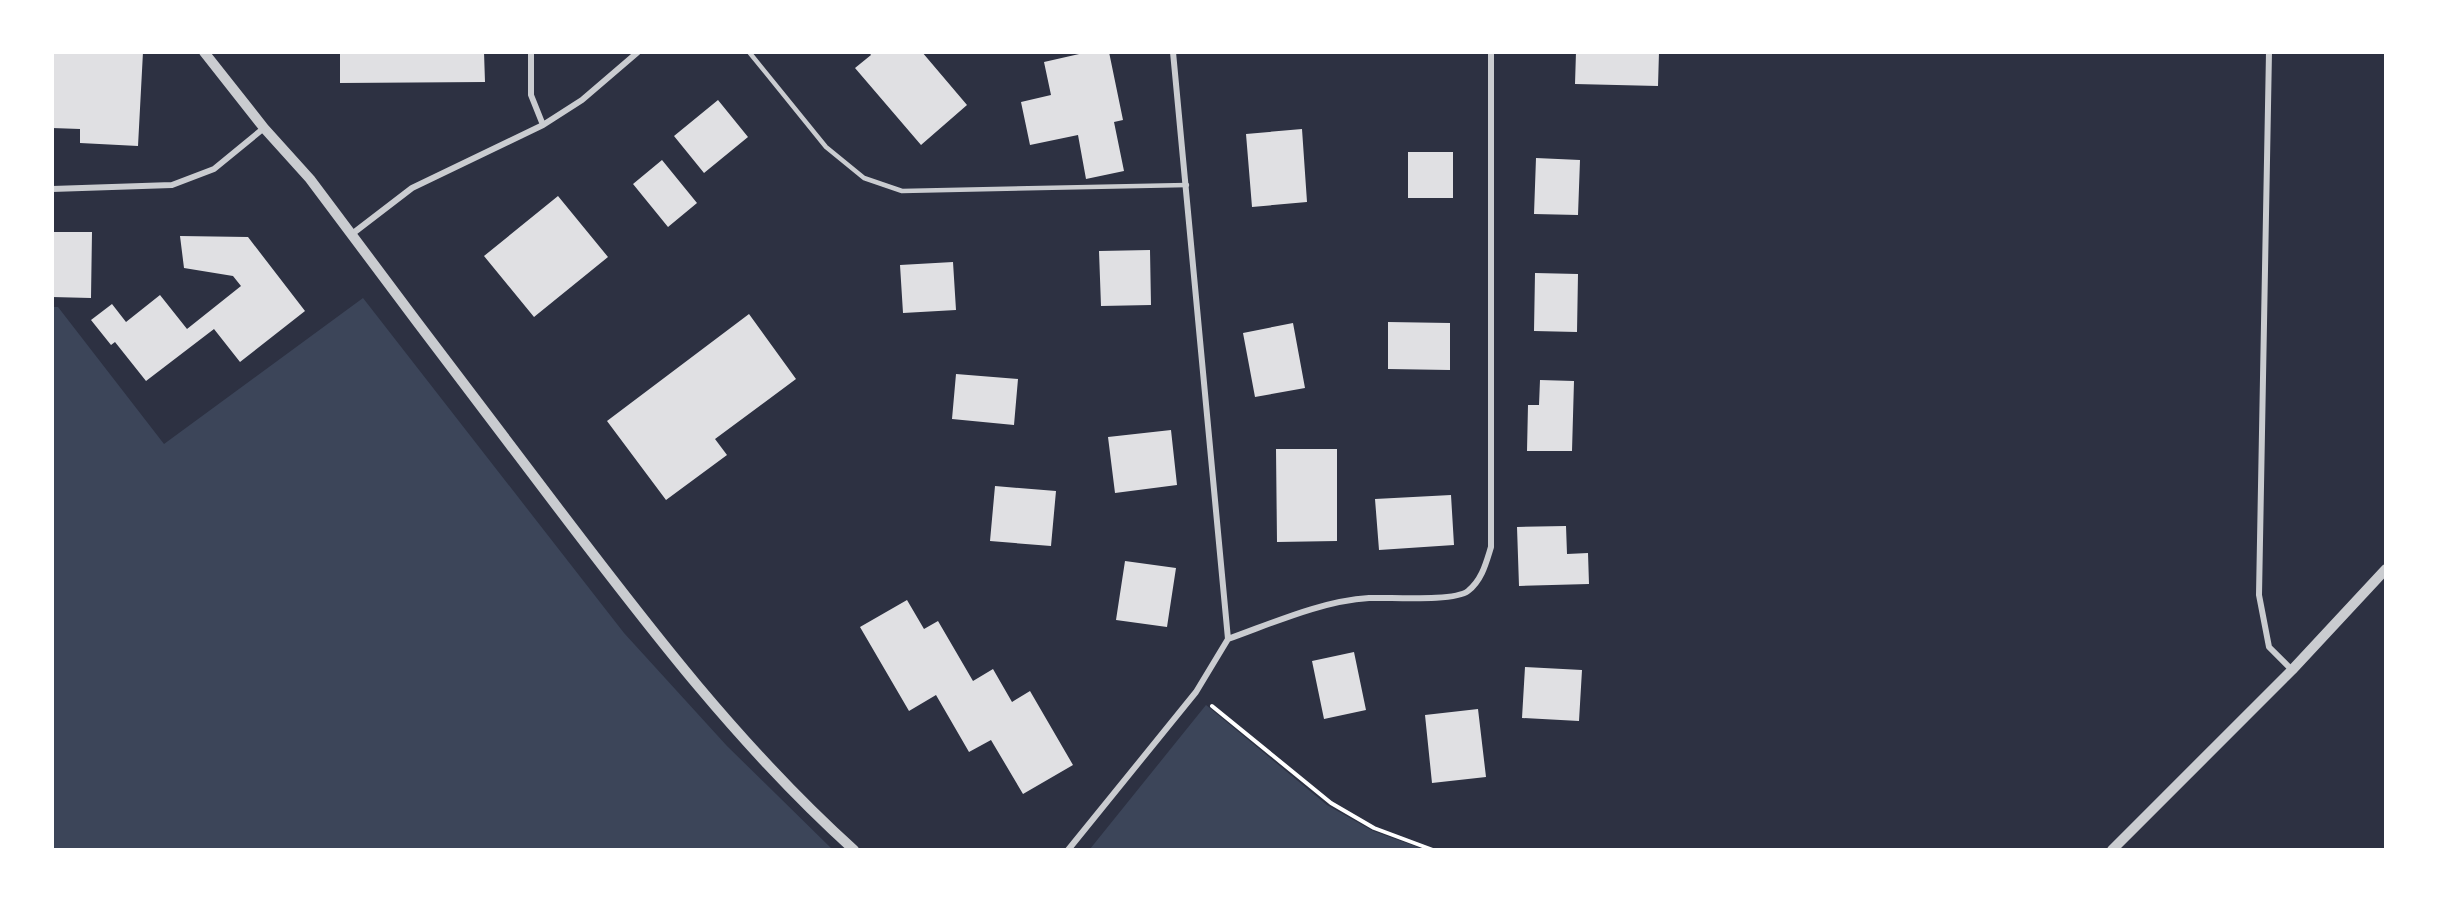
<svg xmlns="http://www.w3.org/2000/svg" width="2438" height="902" viewBox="0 0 2438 902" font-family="Overpass,sans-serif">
  <rect width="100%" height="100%" fill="#2d3142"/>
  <path fill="#3c4559" d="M363,298L624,633L727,746L832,849H53V307H58L164,444Z
    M1206,705L1327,805L1373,831L1423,849H1090Z"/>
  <path fill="#e0e0e3" d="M52,52H143L138,146L80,143V129L52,128Z
    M340,52H484L485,82L340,83Z
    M869,52H922L967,105L921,145L855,68L871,55Z
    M1088,52H1109L1123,120L1114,122L1124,171L1086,179L1078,135L1030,145L1021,102L1051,95L1044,62Z
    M1576,52H1659L1658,86L1575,84Z
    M718,100L748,137L704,173L674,136Z
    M1302,129L1307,202L1252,207L1246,134Z
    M1408,152H1453V198H1408Z
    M1536,158L1580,160L1578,215L1534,214Z
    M662,160L697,203L668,227L633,184Z
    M558,196L608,257L534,317L484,256Z
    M52,232H92L91,298L52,297Z
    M180,236L248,237L305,311L240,362L214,329L146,381L115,342L111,345L91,320L112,304L126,322L160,295L187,329L241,286L233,276L184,268Z
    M1150,250L1151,305L1101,306L1099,251Z
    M953,262L956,310L903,313L900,265Z
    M1535,273L1578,274L1577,332L1534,331Z
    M749,314L796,379L715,439L727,455L666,500L607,421Z
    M1388,322L1450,323V370L1388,369Z
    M1293,323L1305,388L1255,397L1243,333Z
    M956,374L1018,379L1014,425L952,419Z
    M1540,380L1574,381L1572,451H1527L1528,405H1539Z
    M1171,430L1177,485L1115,493L1108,437Z
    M1276,449H1337V541L1277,542Z
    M995,486L1056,491L1051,546L990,541Z
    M1451,495L1454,545L1379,550L1375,499Z
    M1566,526L1567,554L1588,553L1589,584L1519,586L1517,527Z
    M1125,561L1176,568L1167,627L1116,620Z
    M907,600L924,629L938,621L973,681L993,669L1012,702L1030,691L1073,765L1023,794L991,740L969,752L936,695L909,711L860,627Z
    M1354,652L1366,710L1324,719L1312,661Z
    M1525,667L1582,670L1579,721L1522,718Z
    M1478,709L1486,777L1432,783L1425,715Z"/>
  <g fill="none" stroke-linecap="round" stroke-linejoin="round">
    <path stroke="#fff" stroke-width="4" d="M1212,706L1331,803L1374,828L1433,850"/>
    <path stroke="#caccd0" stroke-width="4.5" d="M749,52L826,147L864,178L902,191L1187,185"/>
    <path stroke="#caccd0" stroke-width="6" d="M531,52V95L543,125
      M1173,52L1228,639
      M2269,52L2259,595L2269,647L2292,670
      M52,189L172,185L214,169L264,128
      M352,234L412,188L543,125L582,100L638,52
      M1228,639C1273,623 1321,601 1369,598C1389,597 1454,602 1468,591C1482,580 1486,563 1491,547V52
      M1068,850L1196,692L1228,639"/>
    <path stroke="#caccd0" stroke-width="10" d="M204,52L264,128L310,179C392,289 475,399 558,508C650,629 741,748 854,850
      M2112,850L2292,670L2386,569"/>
  </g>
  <rect width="2438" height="902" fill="none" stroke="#ffffff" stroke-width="108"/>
</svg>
